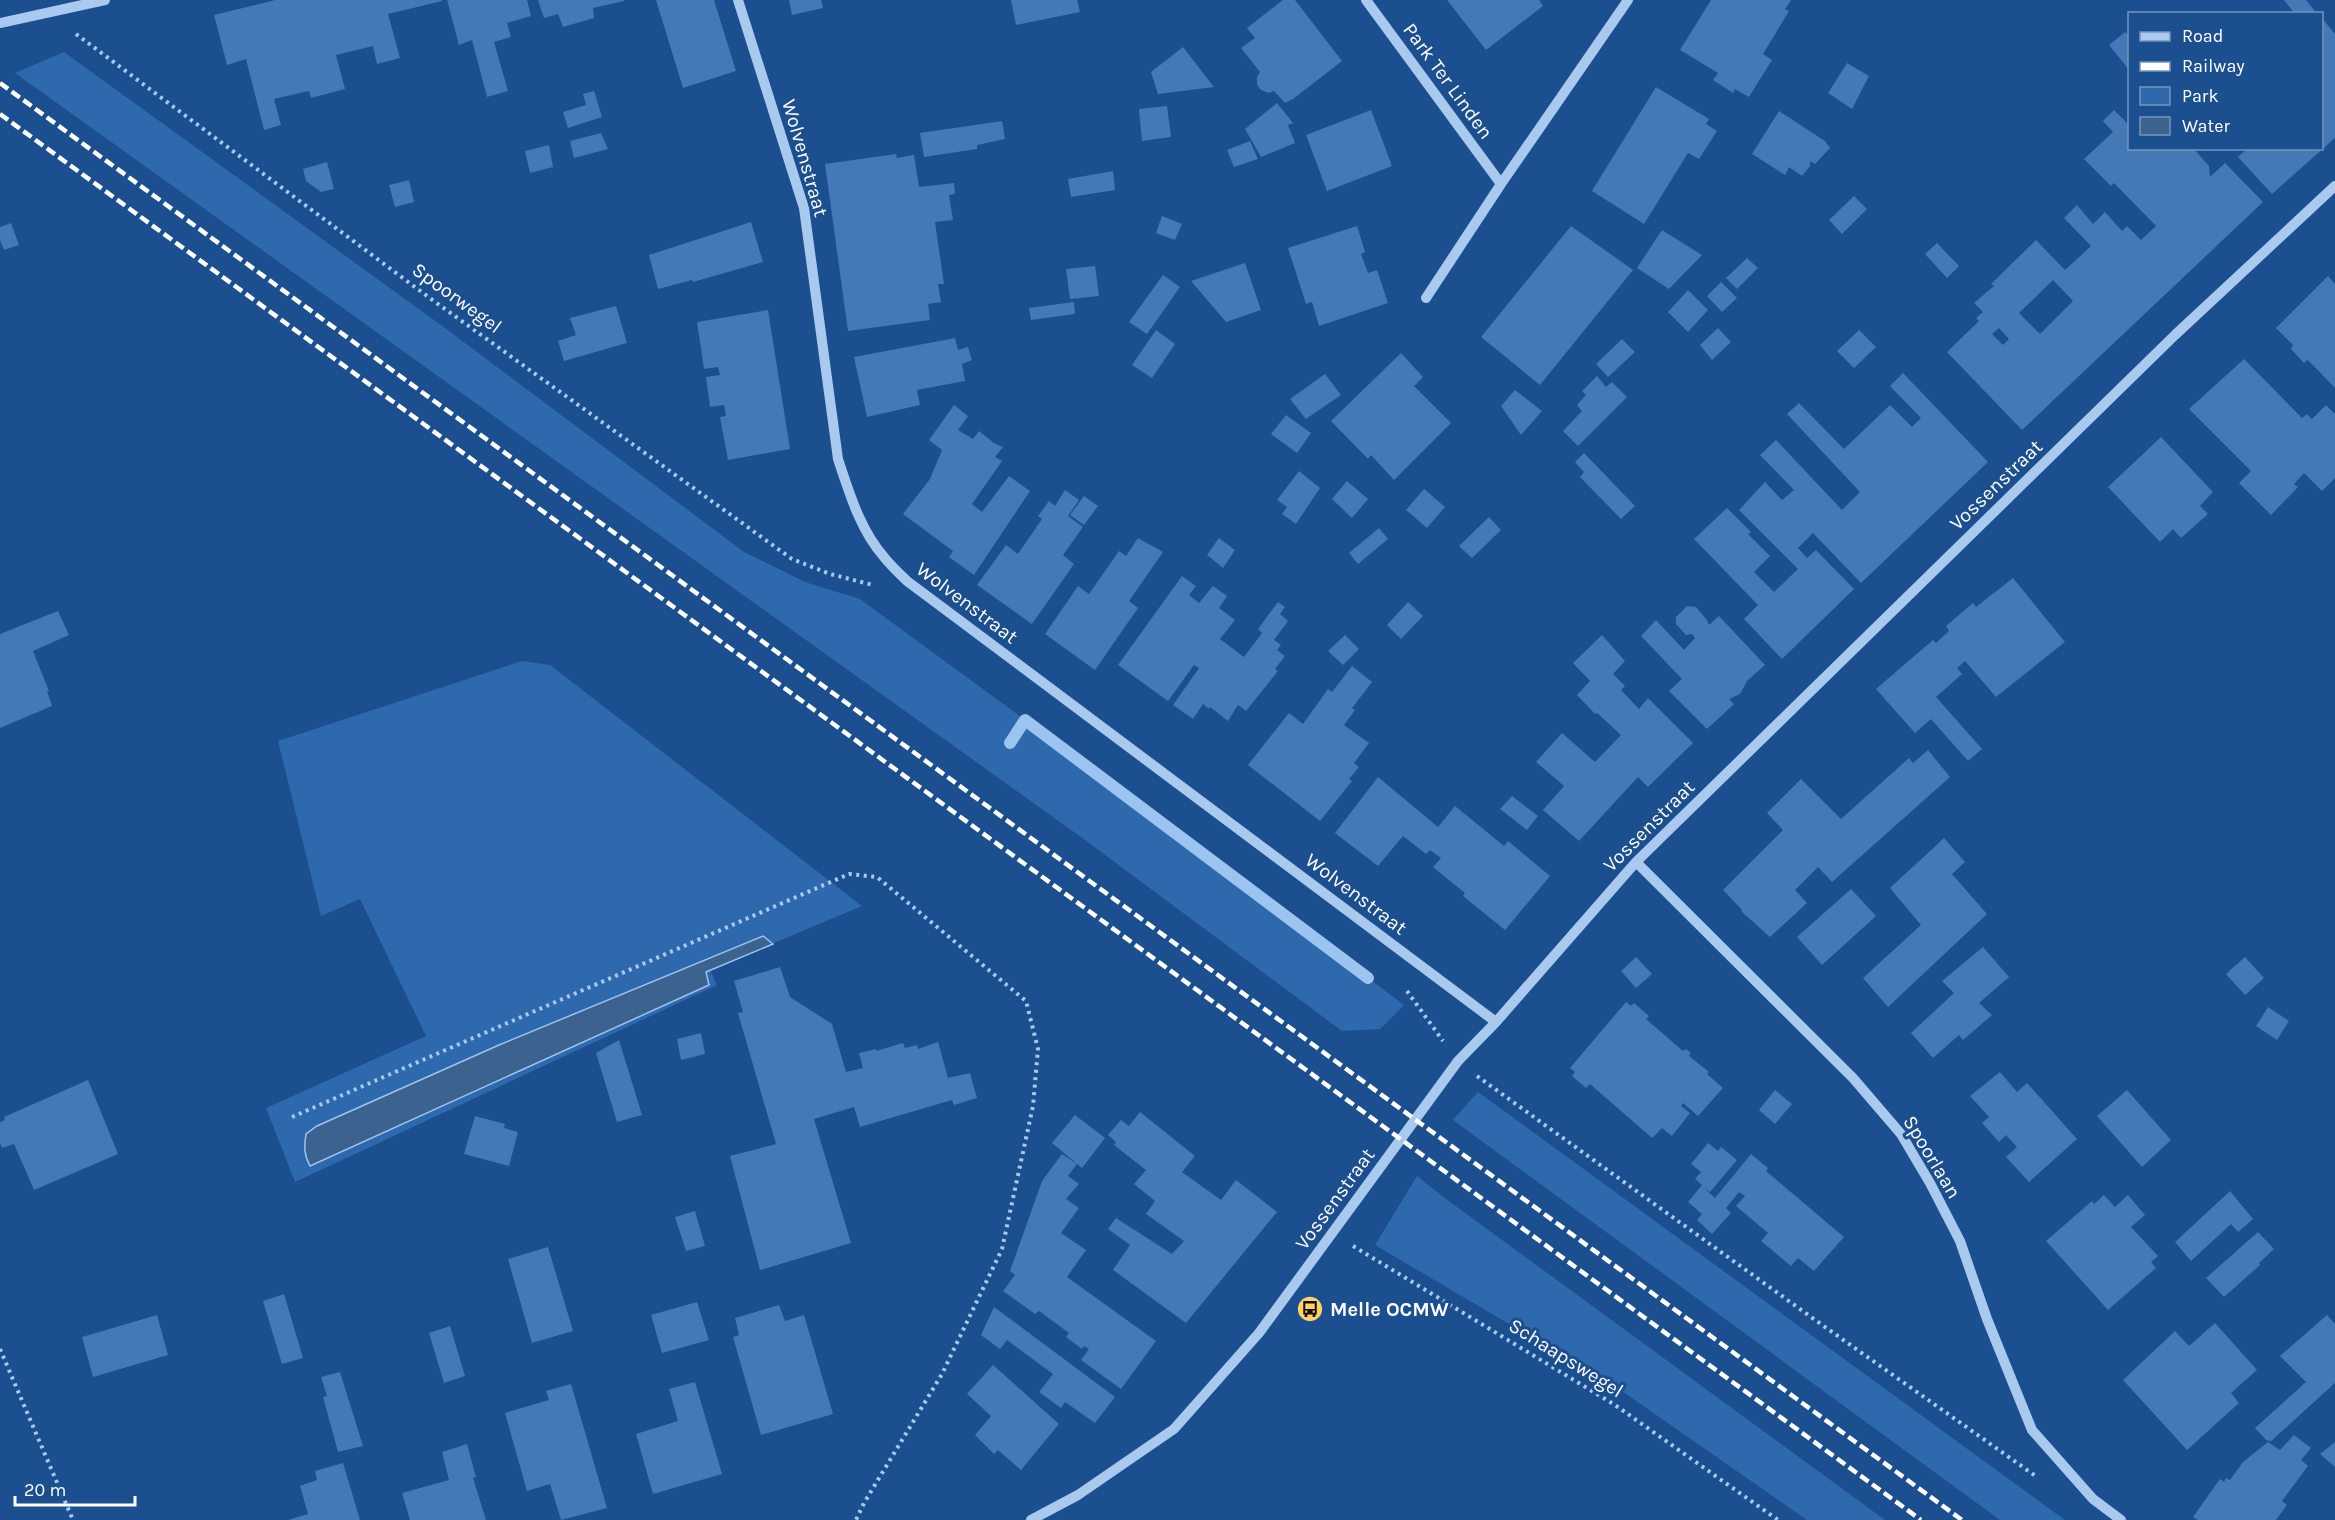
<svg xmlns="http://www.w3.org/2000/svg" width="2335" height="1520" viewBox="0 0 2335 1520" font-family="Karla,sans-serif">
  <rect width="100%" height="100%" fill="#1b4f8f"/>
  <path fill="#2e69ad" d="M64,52L445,328L744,552L805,582L860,599L1040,731L1404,1005L1380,1029L1342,1031L1085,840L15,73Z
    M522,661L550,665L862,906L710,970L717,985L295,1182L266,1108L426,1036L360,899L321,916L278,741Z
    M1478,1092L2065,1520H2000L1453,1120Z
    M1417,1176L1442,1196L1885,1520H1807L1619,1389L1375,1245Z"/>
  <path fill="#3c6290" stroke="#9cc4f0" stroke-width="1.5" d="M763,936L773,944L706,972L709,985L310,1166C304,1155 304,1147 306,1134L317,1126L499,1045Z"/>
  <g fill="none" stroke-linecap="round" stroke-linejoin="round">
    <path stroke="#9cc4f0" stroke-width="12" d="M1010,743L1025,720L1368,978"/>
  </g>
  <path fill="#4478b7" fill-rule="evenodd" d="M275,0H442V1L388,14L400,58L377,64L373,46L336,55L345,89L311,98L309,91L274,99L281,125L264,130L246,59L227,65L214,15Z
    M447,0H527L531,16L507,23L511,37L494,42L508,91L487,97L472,40L459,45Z
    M538,0H624V1L593,8L594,18L563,27L558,14L544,18Z
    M656,0H714L736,71L683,88Z
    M789,0H821L823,8L792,15Z
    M1011,0H1077L1080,12L1016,25Z
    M1283,0H1295L1342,61L1293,99L1285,103L1274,91L1269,93L1261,90L1257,85V77L1260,72L1241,48L1255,38L1247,28Z
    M1447,0H1539L1543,6L1486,50Z
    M1711,0H1791L1785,9L1789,11L1763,54L1772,60L1749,97L1735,89L1733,93L1713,80L1718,73L1680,50Z
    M2284,0H2306L2317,14H2295Z
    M2322,18L2335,34V138L2272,194L2238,157L2248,148H2322Z
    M2125,32L2130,37V71L2109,45Z
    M1183,47L1214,87L1158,94L1151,72Z
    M1847,63L1869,76L1852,109L1828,93Z
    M1656,87L1709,119L1706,124L1717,131L1699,159L1688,153L1644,224L1592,191Z
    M594,91L602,117L568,128L563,112L586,105L583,94Z
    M1277,103L1293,123L1288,125L1295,143L1261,157L1245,129Z
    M1167,106L1171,137L1142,141L1139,109Z
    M1371,110L1392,166L1327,191L1306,135Z
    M2114,110L2130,126V148H2151L2153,151L2155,148H2193L2209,166L2210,177L2225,163L2263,202L2022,430L1947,352L1979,321L1976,318L1983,312L1974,303L1994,286L1991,284L2036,240L2065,270L2091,246L2064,218L2077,205L2093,224L2105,212L2122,231L2127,226L2141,240L2156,226L2114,183L2111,186L2084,159L2113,132L2103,121ZM2053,280L2073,301L2040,334L2019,313ZM1999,328L2009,339L2003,345L1992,334Z
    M1779,111L1825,141L1830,148L1815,164L1810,161V166L1802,176L1789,167L1785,175L1752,154Z
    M1002,121L1005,139L977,145V149L924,157L920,133Z
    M601,133L608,149L574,158L570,141Z
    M1250,141L1258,159L1234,167L1227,150Z
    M549,145L553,167L530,173L525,151Z
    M896,154L897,158L914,155L919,187L954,183L955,194L949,195L953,220L935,222L944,284H938L941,302L928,304L930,320L848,331L825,164Z
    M327,162L334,189L321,192L306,181L303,169Z
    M1113,171L1115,190L1071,197L1068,179Z
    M409,180L414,202L395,207L389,185Z
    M1854,196L1867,209L1842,234L1829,220Z
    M1162,216L1182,224L1175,240L1156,233Z
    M751,222L763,262L693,282L692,280L658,289L649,255Z
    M11,223L19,245L4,250L0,240V227Z
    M1357,226L1365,252L1361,254L1368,273L1377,270L1388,303L1319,326L1312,302L1306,304L1288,248Z
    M1571,226L1633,270L1540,385L1481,337Z
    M1662,230L1702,255L1669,289L1637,268Z
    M1937,243L1959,266L1947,278L1925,254Z
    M1747,258L1758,268L1737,289L1726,278Z
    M1245,263L1261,310L1226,322L1191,281Z
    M1095,266L1099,296L1070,299L1066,269Z
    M1163,275L1180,287L1147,334L1129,322Z
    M2328,276L2335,284V388L2310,362L2307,360L2304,363L2291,349L2293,345L2276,328Z
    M1721,282L1737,298L1722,312L1707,296Z
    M1688,290L1708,310L1688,332L1668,312Z
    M1074,302L1075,314L1031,320L1029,308Z
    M616,306L627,343L564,361L558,341L576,335L570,318Z
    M768,310L790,449L728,460L720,417L726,416L724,405L710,407L706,377L720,375L718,367L704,369L697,322Z
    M1718,328L1731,342L1712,360L1700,345Z
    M1156,330L1175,344L1152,378L1132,365Z
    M1859,330L1876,347L1854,368L1837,351Z
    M955,338L958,350L968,347L972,360L962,364L965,381L917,390L920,405L867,417L854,357Z
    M1622,339L1635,352L1608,377L1596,364Z
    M1401,353L1423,377L1414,386L1451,423L1394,480L1371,455L1368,459L1331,421Z
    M2244,359L2302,418L2307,414L2312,419L2326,405L2335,414V478L2322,491L2304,473L2294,484L2298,487L2271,515L2239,483L2251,471L2189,409Z
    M1903,373L1988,462L1861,583L1813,533L1798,548L1807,558L1816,550L1854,589L1782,659L1744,619L1758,605L1694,539L1727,508L1751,532L1748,534L1770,556L1754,572L1774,592L1798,569L1739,510L1765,482L1782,500L1794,490L1760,455L1776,440L1842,510L1860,492L1787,414L1799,403L1844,449L1890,405L1912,427L1921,418L1890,386Z
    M1325,374L1341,395L1306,419L1290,399Z
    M1597,376L1606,387L1612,382L1627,397L1578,446L1563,431L1582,411L1577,405L1586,395L1582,391Z
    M1515,390L1542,411L1521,435L1501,406Z
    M954,405L968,416L958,430L973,439L979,431L994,443L1003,447L995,457L1002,461L972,504L982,512L1009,476L1030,491L974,575L949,557L953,551L903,514L930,479L942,450L929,440Z
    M1286,415L1311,433L1297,453L1271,434Z
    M2161,437L2213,492L2200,506L2208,514L2181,538L2173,529L2160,542L2108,487Z
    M1584,453L1635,506L1621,519L1580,477L1584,472L1575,462Z
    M1299,471L1320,488L1296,524L1282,514L1287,507L1277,500Z
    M1347,481L1368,499L1352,518L1332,499Z
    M1424,489L1445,507L1427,528L1406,510Z
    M1065,490L1079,500L1068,516L1083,527L1063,555L1074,564L1032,624L977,585L1006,545L1018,554L1042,519L1038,516L1049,501L1055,506Z
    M1084,496L1098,506L1084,525L1070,515Z
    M1489,517L1501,530L1472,558L1459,546Z
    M1379,528L1388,539L1358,564L1349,553Z
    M1138,538L1163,552L1129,601L1138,608L1095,670L1045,634L1078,586L1089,594L1119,551L1126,556Z
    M1219,538L1235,550L1223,568L1207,555Z
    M1182,576L1196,586L1189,595L1199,603L1213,586L1227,596L1219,608L1235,620L1220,639L1244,657L1262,633L1258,629L1278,602L1285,607L1280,614L1288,621L1274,640L1281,645L1277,650L1285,656L1275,669L1278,671L1246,711L1238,705L1228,721L1210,707L1209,709L1203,704L1193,719L1173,705L1199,668L1194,665L1168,701L1118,665Z
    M2013,578L2065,642L1996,697L1965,661L1957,668L1962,674L1936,697L1982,749L1968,761L1931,719L1915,733L1876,689L1933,640L1936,643L1949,631L1946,626L1973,603L1976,607Z
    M1408,602L1423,616L1401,639L1387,625Z
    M1687,606L1696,607L1707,620L1709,625L1719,616L1765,665L1747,681L1740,694L1729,699L1734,704L1707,729L1669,691L1682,679L1641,636L1656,620L1684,650L1695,638L1692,634L1686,635L1676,624V617Z
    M58,611L69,635L33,651L49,691H47L52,706L0,728V634Z
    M1345,635L1359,649L1343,665L1328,651Z
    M1602,635L1625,661L1613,674L1625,686L1621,690L1639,709L1648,698L1693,743L1648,787L1638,777L1579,841L1543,810L1564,786L1536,762L1562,733L1595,762L1621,735L1597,713L1595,714L1577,695L1590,681L1573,663Z
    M1352,666L1372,682L1352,708L1355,710L1344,725L1369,743L1354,763L1359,767L1349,779L1352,781L1320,821L1248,765L1289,713L1303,724L1328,689L1332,692Z
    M1928,750L1950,777L1832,882L1818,867L1795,890L1807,903L1770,937L1741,911L1742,910L1723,890L1783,830L1767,813L1801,779L1841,819L1909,758L1913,763Z
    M1378,777L1438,827L1455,806L1504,846L1508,841L1550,876L1505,930L1463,896L1465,893L1433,867L1441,858L1430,850L1426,854L1403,836L1378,866L1335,833Z
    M1512,796L1538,816L1527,830L1500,809Z
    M1944,838L1965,862L1952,874L1987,914L1888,1007L1863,978L1921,925L1890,888Z
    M1851,889L1876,916L1822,965L1797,937Z
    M1983,947L2009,977L1979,1003L1992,1015L1963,1040L1959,1035L1933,1058L1911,1033L1954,993L1942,981Z
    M1636,957L1652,974L1636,988L1621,971Z
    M2245,957L2264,978L2245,995L2226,974Z
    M780,967L790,997L832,1024L846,1072L863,1068L859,1053L876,1049V1051L903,1043L905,1048L917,1045L918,1049L938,1042L948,1078L970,1073L977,1098L954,1105L952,1100L860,1127L854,1107L814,1119L851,1243L760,1270L730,1156L776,1144L738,1013L743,1012L734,981Z
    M1626,1002L1631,1006L1634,1003L1649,1016L1646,1019L1683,1051L1686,1049L1691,1053L1689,1056L1709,1072L1707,1074L1723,1088L1698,1116L1683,1103L1681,1106L1690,1113L1672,1136L1662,1128L1652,1138L1590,1084L1586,1088L1572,1076L1575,1072L1570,1068Z
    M2268,1007L2289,1021L2277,1040L2256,1026Z
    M701,1033L705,1054L681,1060L677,1039Z
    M619,1040L642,1115L617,1122L596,1053Z
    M2000,1072L2017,1092L2027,1083L2077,1139L2029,1182L2006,1157L2017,1147L2006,1135L1999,1142L1982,1123L1989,1117L1970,1096Z
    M88,1080L118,1154L34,1190L14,1144L2,1148L0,1143V1122L5,1120L4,1117Z
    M1775,1090L1792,1104L1775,1124L1759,1110Z
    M2127,1090L2171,1140L2142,1167L2097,1116Z
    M1140,1112L1195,1156L1182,1172L1221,1200L1236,1180L1277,1212L1186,1323L1113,1270L1130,1245L1108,1229L1116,1218L1172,1254L1184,1241L1146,1214L1155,1201L1134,1184L1146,1170L1114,1145L1116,1142L1108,1135L1121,1120L1129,1126Z
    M1075,1115L1105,1138L1082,1168L1052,1143Z
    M475,1116L505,1124L504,1128L518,1132L509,1166L464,1154Z
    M1708,1143L1718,1151L1721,1147L1737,1160L1710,1192L1703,1187L1715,1198L1751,1154L1768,1168L1766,1171L1844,1237L1814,1271L1798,1258L1791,1266L1761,1241L1768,1233L1736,1206L1745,1196L1739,1192L1726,1208L1731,1213L1712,1234L1697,1220L1702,1214L1688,1202L1702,1185L1695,1179L1701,1172L1691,1164Z
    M1062,1154L1077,1164L1068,1176L1079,1184L1066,1199L1079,1208L1061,1233L1086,1250L1067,1277L1156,1341L1121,1389L1081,1360L1089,1349L1084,1346L1082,1349L1066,1337L1069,1333L1039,1311L1035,1314L1003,1291L1015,1275L1010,1271L1042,1181Z
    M2230,1191L2253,1219L2238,1232L2231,1224L2191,1261L2175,1242Z
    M2104,1195L2115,1207L2128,1195L2145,1215L2131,1227L2158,1256L2151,1262L2156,1268L2108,1310L2046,1241L2092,1201L2094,1204Z
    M695,1211L705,1246L686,1251L675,1217Z
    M2258,1232L2274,1249L2259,1263L2260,1265L2224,1297L2206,1278Z
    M548,1247L573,1331L532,1343L508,1259Z
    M284,1294L303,1358L282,1364L263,1301Z
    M697,1302L709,1340L662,1353L651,1315Z
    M779,1305L785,1321L804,1315L833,1414L761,1435L733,1337L739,1335L735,1318Z
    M994,1307L1115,1397L1095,1423L1065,1402L1061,1408L1039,1392L1053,1374L1007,1340L1000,1349L981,1335Z
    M157,1315L168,1355L93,1377L82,1337Z
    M2327,1315L2335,1324V1383L2270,1442L2269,1440L2267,1441L2255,1428L2306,1382L2280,1356Z
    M2215,1323L2257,1370L2231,1393L2239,1403L2187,1450L2123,1380L2175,1331L2189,1346Z
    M450,1326L465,1376L444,1383L429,1333Z
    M993,1365L1059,1424L1021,1470L998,1450L994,1454L975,1435L991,1416L967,1394Z
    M340,1372L363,1446L338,1452L323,1397L327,1396L321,1377Z
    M695,1382L722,1474L653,1494L636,1434L678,1421L669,1389Z
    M571,1384L607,1508L561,1520L550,1484L527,1491L505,1413L549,1400L546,1391Z
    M2294,1435L2311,1448L2301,1460L2308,1466L2282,1501L2287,1505L2276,1520H2198L2193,1517L2220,1479L2224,1482L2226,1478L2230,1480L2243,1462L2268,1442L2280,1450Z
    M2335,1442V1467L2320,1454Z
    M467,1444L476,1477L473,1478L486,1520H410L402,1493L449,1480L442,1452Z
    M343,1463L360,1520H288L308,1514L300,1486L317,1480L315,1471Z"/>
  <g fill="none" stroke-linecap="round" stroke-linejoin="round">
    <path stroke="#a9c9ee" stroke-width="4" stroke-dasharray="3 4.5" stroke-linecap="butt" d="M76,34L427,296L792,559L830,574L873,585
      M1407,991L1443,1041
      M1477,1076L1811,1317L2037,1477
      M292,1117L849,874L877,877L1026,1001L1038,1049L1033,1106L1002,1249L942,1374L864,1503L856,1520
      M1353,1246L1615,1405L1778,1520
      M0,1349L73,1520"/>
    <path stroke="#a9c9ee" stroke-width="10" d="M738,0L804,208L838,459C849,492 860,530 884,557C891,566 899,573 907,581L1496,1022
      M1366,0L1501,184L1628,0
      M0,23L105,0
      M1426,298L1501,184
      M1636,862L1853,1078L1901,1134L1930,1183L1960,1241L1987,1319L2032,1430L2093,1499L2121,1520
      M1031,1520L1078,1495L1174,1429L1259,1333L1458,1061L1496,1022L1636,862L2175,335L2335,186"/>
    <path stroke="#fff" stroke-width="4.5" stroke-dasharray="10 4.5" stroke-linecap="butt" d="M0,83L1962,1520
      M0,114L1921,1520"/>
  </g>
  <defs>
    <g id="bus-disc" transform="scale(1.35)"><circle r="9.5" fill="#ffd166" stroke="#1b4f8f"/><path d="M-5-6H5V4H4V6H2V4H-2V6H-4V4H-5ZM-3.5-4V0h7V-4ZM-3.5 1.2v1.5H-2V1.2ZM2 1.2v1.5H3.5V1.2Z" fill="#111"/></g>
  </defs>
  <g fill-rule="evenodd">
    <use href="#bus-disc" x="1310" y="1309"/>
  </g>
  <g text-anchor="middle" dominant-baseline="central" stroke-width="6" stroke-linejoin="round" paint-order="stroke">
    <g font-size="20" fill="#fff" stroke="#1b4f8f">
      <text transform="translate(1448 81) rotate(54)">Park Ter Linden</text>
      <text transform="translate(805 158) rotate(74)">Wolvenstraat</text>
      <text transform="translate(457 298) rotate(36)">Spoorwegel</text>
      <text transform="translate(1996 485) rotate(-44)">Vossenstraat</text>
      <text transform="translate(967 603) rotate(37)">Wolvenstraat</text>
      <text transform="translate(1649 826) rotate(-45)">Vossenstraat</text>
      <text transform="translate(1356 894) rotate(37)">Wolvenstraat</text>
      <text transform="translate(1932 1157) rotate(59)">Spoorlaan</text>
      <text transform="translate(1335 1199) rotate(-54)">Vossenstraat</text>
      <text transform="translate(1566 1358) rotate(32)">Schaapswegel</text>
    </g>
    <g font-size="20" font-weight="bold" fill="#fff" stroke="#1b4f8f" text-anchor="start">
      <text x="1330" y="1309">Melle OCMW</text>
    </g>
  </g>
  <rect x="2128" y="12" width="195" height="138" fill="#1b4f8f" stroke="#7695bc" stroke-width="1.5"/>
  <rect x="2140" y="32" width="30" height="9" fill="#a9c9ee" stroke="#7695bc" stroke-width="1.5"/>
  <text x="2182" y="42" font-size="18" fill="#ffffff">Road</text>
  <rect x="2140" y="62" width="30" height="9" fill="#ffffff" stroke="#7695bc" stroke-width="1.5"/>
  <text x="2182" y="72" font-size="18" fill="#ffffff">Railway</text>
  <rect x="2140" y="87" width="30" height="18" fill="#2e69ad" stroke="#7695bc" stroke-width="1.5"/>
  <text x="2182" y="102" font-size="18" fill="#ffffff">Park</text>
  <rect x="2140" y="117" width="30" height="18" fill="#3c6290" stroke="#7695bc" stroke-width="1.5"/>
  <text x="2182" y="132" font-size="18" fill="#ffffff">Water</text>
  <path d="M15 1496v9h120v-9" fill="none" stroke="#ffffff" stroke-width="3"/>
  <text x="24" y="1496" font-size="18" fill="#ffffff" stroke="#1b4f8f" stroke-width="4.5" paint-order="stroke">20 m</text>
</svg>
